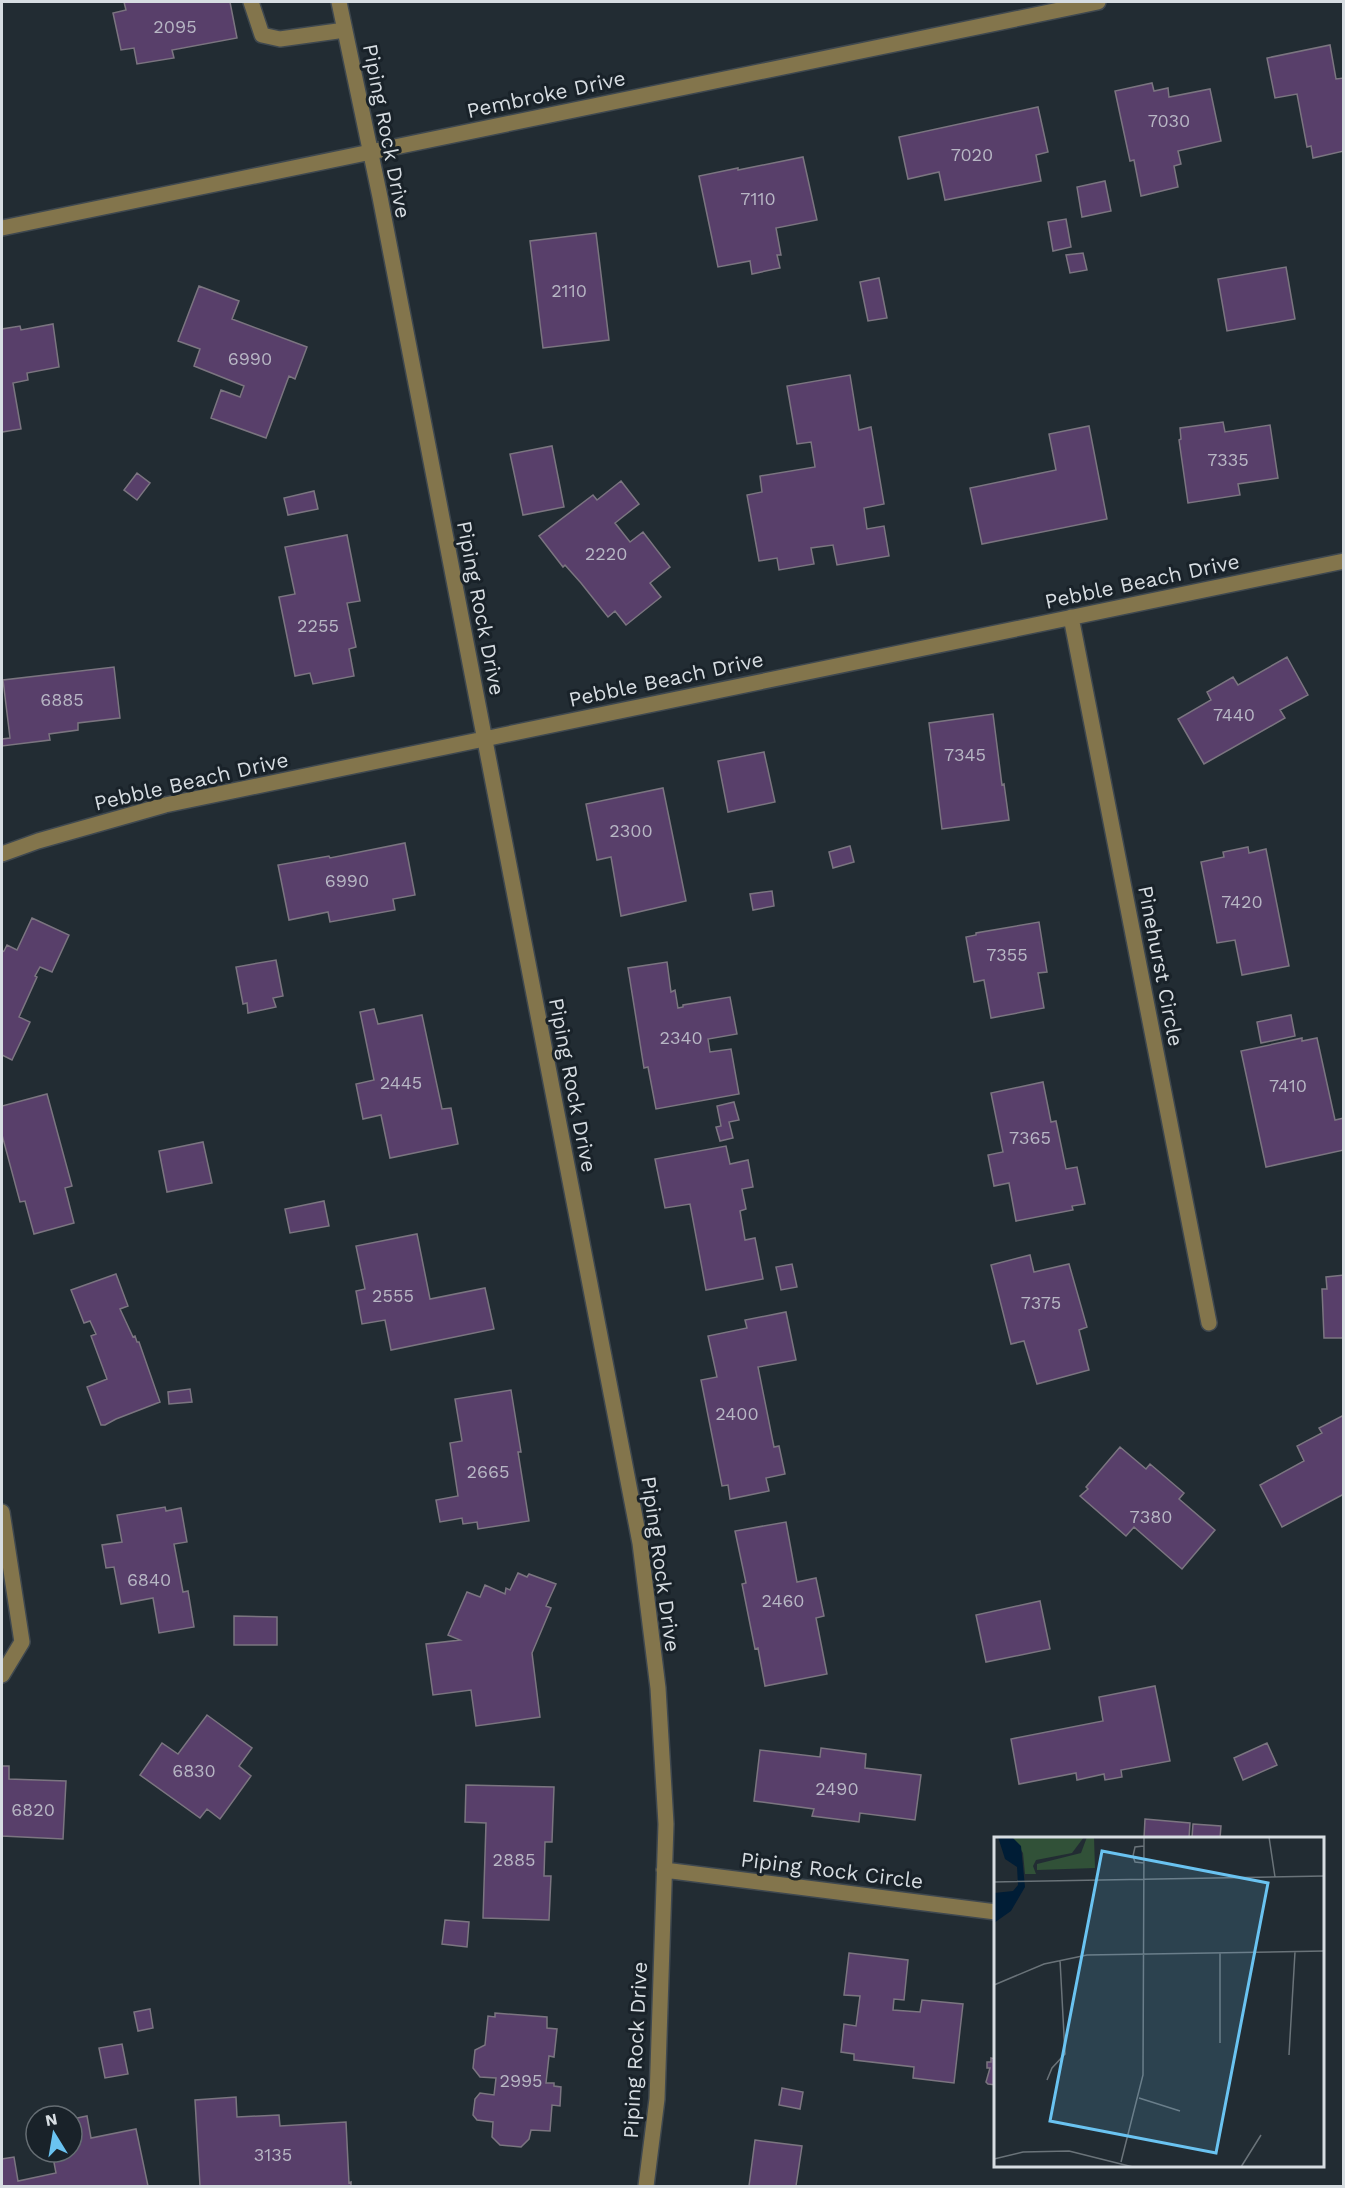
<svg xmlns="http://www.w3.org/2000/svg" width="1345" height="2188" viewBox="0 0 1345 2188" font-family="'Work Sans',sans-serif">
  <rect width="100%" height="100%" fill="#222c33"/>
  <path fill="#583f6a" stroke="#7b7580" stroke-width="1.5" d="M124,2H230L237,38L172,50L174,58L137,64L134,48L121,50L113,13L126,10Z
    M1330,45L1336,79L1344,78V151L1313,158L1311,146L1307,147L1297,94L1275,98L1267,58Z
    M1152,83L1154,91L1168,88L1169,97L1210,89L1221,141L1178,151L1181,164L1174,166L1178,187L1141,196L1134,160L1130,161L1115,91Z
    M1038,107L1048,152L1036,155L1041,181L945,200L939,172L908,179L899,137Z
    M803,157L817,220L776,228L781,255H777L780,268L752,274L750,261L718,267L699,176L738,168V170Z
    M1105,181L1111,211L1082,217L1077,187Z
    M1066,219L1071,247L1053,251L1048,222Z
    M596,233L609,340L543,348L530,241Z
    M1083,253L1087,270L1070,273L1066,255Z
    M1286,267L1295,319L1227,331L1218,279Z
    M879,278L887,318L868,321L860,282Z
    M199,286L239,301L232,319L307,347L295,379L289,376L266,438L211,418L221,390L240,397L244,386L194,366L200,349L178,341Z
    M53,324L59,367L27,373L28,380L13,383L21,429L2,432V329L20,326L21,330Z
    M850,375L859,430L871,427L884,504L864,508L867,529L884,526L889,556L837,565L833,545L811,548L814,564L779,570L777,558L759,561L747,495L762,492L760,476L815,467L811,442L797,444L787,386Z
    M1223,422L1225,432L1270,425L1278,478L1238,484L1240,495L1188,503L1179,440L1181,439L1180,428Z
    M1089,426L1107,519L982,544L970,488L1056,470L1049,434Z
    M552,446L564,507L523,515L510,454Z
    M137,473L150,483L137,500L124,490Z
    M621,481L639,504L615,523L630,542L643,532L670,567L650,583L661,597L626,625L615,611L608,617L581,583L565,565L563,567L539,536L593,495L597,500Z
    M314,491L318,509L288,515L284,498Z
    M347,535L360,601L347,603L356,647L349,649L354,676L313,684L310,673L295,676L279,597L295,594L285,547Z
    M1287,657L1308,695L1280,710L1285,718L1204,764L1178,719L1211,700L1207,692L1233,677L1238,685Z
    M114,667L120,718L78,723V730L49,734L50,740L2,746V739L10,738L3,680Z
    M993,714L1002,785L1004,784L1009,820L942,829L929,723Z
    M764,752L775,802L728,812L718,761Z
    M663,788L686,901L621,916L611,857L597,860L586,804Z
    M405,843L415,895L393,899L395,910L330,922L328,912L289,920L278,865L329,856L330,858Z
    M850,846L854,862L833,868L829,852Z
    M1248,847L1249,853L1266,849L1289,966L1242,975L1235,940L1217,943L1201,862L1224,857L1223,852Z
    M772,891L774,906L753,910L750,894Z
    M32,918L69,935L52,972L40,967L35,976L37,977L19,1017L30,1022L12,1060L2,1055V952L4,951L7,945L17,950Z
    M1039,922L1047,972L1038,973L1044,1008L991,1018L984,980L974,982L966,937L976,935V933Z
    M276,960L283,996L273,998L276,1007L248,1013L247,1003L243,1004L236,967Z
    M667,962L671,992L675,990L678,1008L683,1007V1005L730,997L737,1034L708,1039L710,1052L731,1049L739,1094L656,1109L648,1067L644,1068L628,968Z
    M374,1009L378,1024L422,1015L442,1109L451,1108L458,1144L390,1158L381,1115L363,1119L356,1084L374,1080L360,1012Z
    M1291,1015L1295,1036L1261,1043L1257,1022Z
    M1302,1038V1041L1317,1038L1335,1120L1344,1118V1150L1266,1167L1241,1051Z
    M1043,1082L1051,1122L1056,1121L1066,1169L1077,1167L1085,1204L1072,1206L1073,1210L1016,1221L1009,1183L994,1186L988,1155L1003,1152L991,1093Z
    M47,1094L72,1186L65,1188L74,1223L34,1234L25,1201L20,1202L2,1135V1106Z
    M734,1102L739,1120L729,1122L733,1138L720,1141L716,1127L721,1126L717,1106Z
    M203,1142L212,1183L167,1192L159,1151Z
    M726,1146L730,1164L748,1160L753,1187L742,1189L746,1209L740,1211L745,1240L755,1238L763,1279L706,1290L690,1204L665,1208L655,1159Z
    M324,1201L329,1226L290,1233L285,1209Z
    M417,1234L430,1299L485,1288L494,1329L391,1350L385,1320L362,1324L356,1291L365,1289L356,1246Z
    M1030,1255L1034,1272L1069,1264L1087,1327L1079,1330L1089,1370L1037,1384L1024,1341L1011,1344L991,1265Z
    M792,1264L797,1287L781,1290L776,1267Z
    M116,1274L128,1306L120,1309L133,1337L135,1336L137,1342H139L160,1402L116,1419L105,1425H101L87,1387L107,1379L91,1336L96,1334L90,1321L84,1323L71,1290Z
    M1344,1275V1338H1324L1322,1289H1327L1326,1277Z
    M786,1312L796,1360L758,1367L774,1447L779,1446L785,1474L766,1478L769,1491L730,1499L728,1485L722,1486L701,1380L717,1377L708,1336L747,1328L745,1320Z
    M190,1389L192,1402L169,1404L168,1392Z
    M511,1390L521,1452H518L529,1521L478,1529L477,1522L463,1524L462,1518L440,1522L436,1500L458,1496L450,1443L462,1441L455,1399Z
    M1344,1415V1494L1282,1527L1260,1485L1304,1461L1297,1446L1322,1433L1319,1428Z
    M1120,1447L1146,1469L1150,1464L1184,1493L1179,1499L1215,1530L1182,1569L1134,1527L1126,1536L1080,1496L1088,1489L1086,1487Z
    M165,1507L166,1511L181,1508L187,1542L174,1544L183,1592L188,1591L194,1627L159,1633L153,1598L121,1604L114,1567L106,1568L102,1545L122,1542L117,1515Z
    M786,1522L797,1582L816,1578L824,1616L816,1618L827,1674L765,1686L758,1648L755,1649L742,1584L746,1583L735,1531Z
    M518,1573L527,1577L529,1574L556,1584L546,1606L551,1608L532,1653L540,1717L476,1726L471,1690L433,1695L426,1644L460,1640L448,1635L467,1592L480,1597L485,1585L505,1594L506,1588L510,1590Z
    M1040,1601L1050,1649L986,1662L976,1615Z
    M234,1616L277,1617V1645H234Z
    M1155,1686L1170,1761L1121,1770L1122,1777L1105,1780L1104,1774L1077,1780L1076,1773L1019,1784L1011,1739L1103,1721L1099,1697Z
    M207,1715L252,1748L239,1766L251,1776L220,1819L207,1809L200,1818L140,1775L162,1743L178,1754Z
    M1267,1743L1277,1765L1243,1780L1234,1758Z
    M821,1748L866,1754L865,1768L921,1775L915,1820L860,1813L859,1822L812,1816L814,1809L754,1801L760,1750L820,1757Z
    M2,1766H9V1779L66,1781L63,1839L2,1836Z
    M466,1785L554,1787L552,1842H545L544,1876H551L549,1920L483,1918L486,1823L465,1822Z
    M1145,1819L1190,1823L1189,1838H1144Z
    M1193,1824L1221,1826L1220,1838H1192Z
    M445,1920L469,1922L467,1947L442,1944Z
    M849,1953L908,1960L904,2000L894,1999L893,2010L920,2012L922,2000L963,2004L954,2083L913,2078L914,2067L854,2060V2054L841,2052L844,2024L856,2026L860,1996L844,1995Z
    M150,2009L153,2028L138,2031L134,2012Z
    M495,2013L547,2017V2028L557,2029L554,2057L549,2056L546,2083H554V2086L561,2087L560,2106L552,2105L550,2131L531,2130L529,2139L521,2147L500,2145L492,2137L493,2122L477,2120L473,2115L475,2099L480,2093L494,2095L496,2078L480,2077L473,2068L475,2050L485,2045L488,2016L495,2017Z
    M122,2044L128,2074L105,2078L99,2048Z
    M991,2058L996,2059V2085L988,2084L986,2082L990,2068H987V2062H991Z
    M782,2088L803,2092L800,2109L779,2105Z
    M236,2097L237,2117L279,2115L280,2126L346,2122L349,2183L351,2182V2186H200L195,2100Z
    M87,2116L91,2138L136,2129L148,2186H2V2159L14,2157L18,2181L56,2173L52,2152H72V2119Z
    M755,2140L802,2146L796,2186H749Z"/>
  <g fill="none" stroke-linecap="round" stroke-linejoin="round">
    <g stroke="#3f484f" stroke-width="18">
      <path id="minor" d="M251,2L262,35L280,39L345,30
        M339,2L380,197L640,1543L658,1688L666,1824L657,2099L646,2186
        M2,228L1098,2
        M1071,617L1209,1323
        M2,854L38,841L165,805L1344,561
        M2,1512L22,1642L2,1675
        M664,1870L996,1912"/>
    </g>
    <use href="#minor" stroke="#83754c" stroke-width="15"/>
  </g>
  <g text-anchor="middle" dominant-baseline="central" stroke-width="6" stroke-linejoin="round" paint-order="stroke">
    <g font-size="18" fill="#b7b6c4">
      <text x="175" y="26">2095</text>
      <text x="1169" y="120">7030</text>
      <text x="972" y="154">7020</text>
      <text x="758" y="198">7110</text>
      <text x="569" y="290">2110</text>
      <text x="250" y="358">6990</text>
      <text x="1228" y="459">7335</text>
      <text x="606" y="553">2220</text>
      <text x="318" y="625">2255</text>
      <text x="62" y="699">6885</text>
      <text x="1234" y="714">7440</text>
      <text x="965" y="754">7345</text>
      <text x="631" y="830">2300</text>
      <text x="347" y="880">6990</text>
      <text x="1242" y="901">7420</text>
      <text x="1007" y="954">7355</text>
      <text x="681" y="1037">2340</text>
      <text x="401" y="1082">2445</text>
      <text x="1288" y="1085">7410</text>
      <text x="1030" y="1137">7365</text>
      <text x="393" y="1295">2555</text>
      <text x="1041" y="1302">7375</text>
      <text x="737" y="1413">2400</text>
      <text x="488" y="1471">2665</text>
      <text x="1151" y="1516">7380</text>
      <text x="149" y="1579">6840</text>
      <text x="783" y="1600">2460</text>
      <text x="194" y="1770">6830</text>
      <text x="837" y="1788">2490</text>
      <text x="33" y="1809">6820</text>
      <text x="514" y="1859">2885</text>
      <text x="521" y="2080">2995</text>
      <text x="273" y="2154">3135</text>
    </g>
    <g font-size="21" fill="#d7dde2" stroke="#192229">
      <text transform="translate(546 94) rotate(-12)">Pembroke Drive</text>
      <text transform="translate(387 131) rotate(79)">Piping Rock Drive</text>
      <text transform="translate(1142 581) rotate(-12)">Pebble Beach Drive</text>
      <text transform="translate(481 608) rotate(79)">Piping Rock Drive</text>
      <text transform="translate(666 679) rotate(-12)">Pebble Beach Drive</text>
      <text transform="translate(191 781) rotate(-13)">Pebble Beach Drive</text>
      <text transform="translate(1161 966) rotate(79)">Pinehurst Circle</text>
      <text transform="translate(573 1085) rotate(79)">Piping Rock Drive</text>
      <text transform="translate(661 1564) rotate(82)">Piping Rock Drive</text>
      <text transform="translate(832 1870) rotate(7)">Piping Rock Circle</text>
      <text transform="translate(635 2050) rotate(-87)">Piping Rock Drive</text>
    </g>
  </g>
  <g transform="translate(994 1837)">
    <rect width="330" height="330" fill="#222c33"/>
    <path d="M18,0H90L78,16L42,23L39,29L42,37H31L29,16ZM93,0H100L101,31L43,33V27L87,16Z" fill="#315138"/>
    <path d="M4,0H18L27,9L31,50L17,74L0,86V56L19,54L24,48L23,30L11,22Z" fill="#001d36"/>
    <path fill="none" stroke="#6a7379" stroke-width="1.5" d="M275,0L281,40M150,9L141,10L139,19L141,25L150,26M0,45L330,39M226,116V206M0,148L50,127L93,118L330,114M295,218L301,115M53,243L58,231L71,217L66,123M145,261L186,274M0,322L29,315L75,314L139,330M127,325L149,238L150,0M247,330L267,298"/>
    <path fill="#6ac3f1" fill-opacity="0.15" stroke="#6ac3f1" stroke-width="3" d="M108,14L274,46L222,316L56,284Z"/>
    <rect width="330" height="330" fill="none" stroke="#d7dde2" stroke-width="3"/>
  </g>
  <rect width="1345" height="2188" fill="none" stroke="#d7dde2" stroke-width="6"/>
  <g transform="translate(54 2134) rotate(349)"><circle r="28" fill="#192229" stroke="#656d73" stroke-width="1.5"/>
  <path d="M0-4.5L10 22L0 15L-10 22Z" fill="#6ac3f1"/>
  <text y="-9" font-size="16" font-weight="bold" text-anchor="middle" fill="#d7dde2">N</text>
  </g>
</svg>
